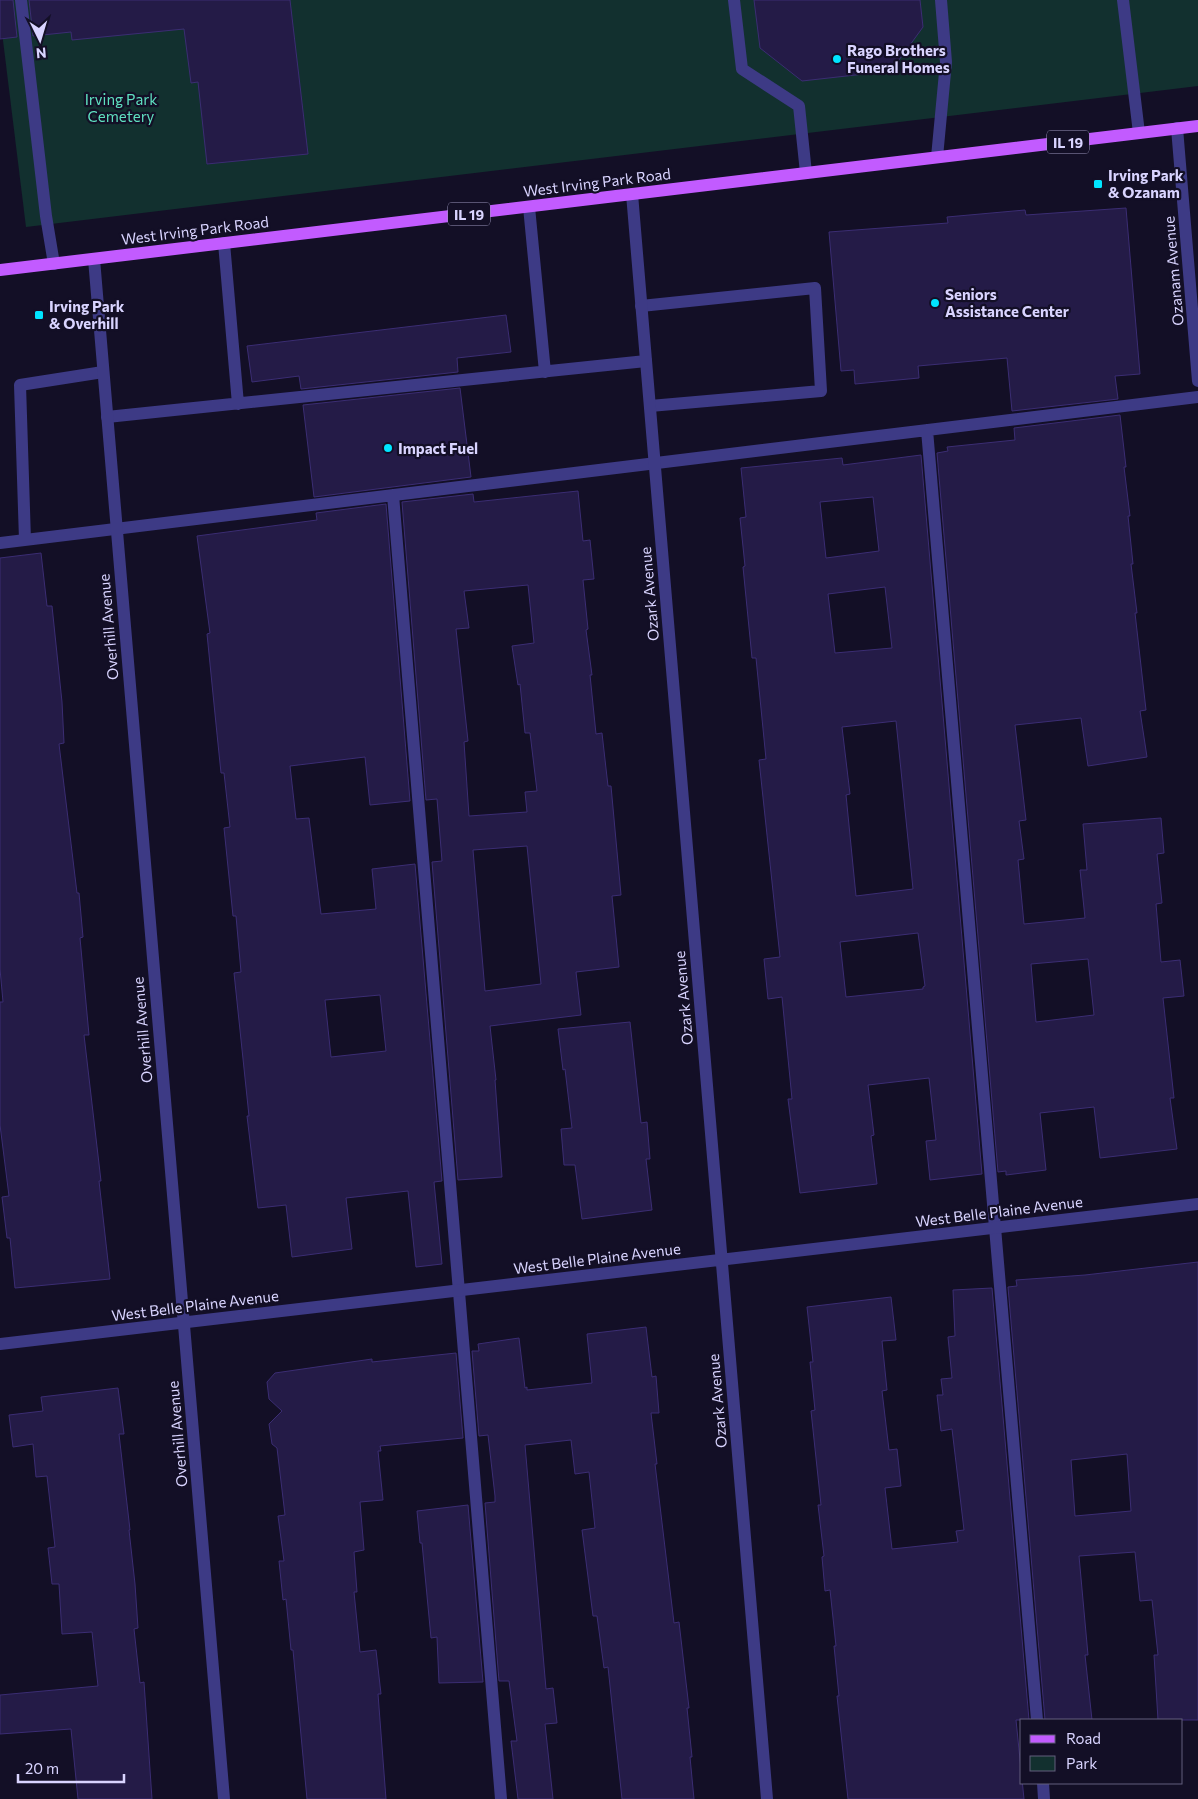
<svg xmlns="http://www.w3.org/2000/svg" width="1198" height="1799" viewBox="0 0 1198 1799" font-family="Commissioner,sans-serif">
  <rect width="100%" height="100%" fill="#130f26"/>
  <path fill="#12302f" d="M0,0H1198V86L26,227L0,16Z"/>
  <path fill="#241b47" stroke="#3b2d73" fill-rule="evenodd" d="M0,0H13L17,37L0,39Z
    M29,0H290L308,154L207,164L198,82L191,83L184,29L72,40L71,32L33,36Z
    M754,0H920L923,27L891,71L802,81L760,48Z
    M1126,208L1140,374L1115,376L1118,399L1012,411L1007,358L918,366L919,378L855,384L854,370L841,371L829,232L948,223L947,217L1025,210L1026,215Z
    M506,315L511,352L457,358L458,372L301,389L299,376L252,382L247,346Z
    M460,388L471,477L314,497L303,405Z
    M1120,415L1126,467H1124L1130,516H1128L1133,564H1131L1137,613H1135L1146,710L1140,711L1147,757L1088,766L1081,718L1015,725L1026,820L1019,821L1024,859L1018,860L1024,924L1085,918L1080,870H1087L1083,824L1161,818L1164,853L1157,854L1162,903L1156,904L1161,962L1180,960L1184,996L1163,998L1174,1098H1170L1177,1149L1100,1158L1094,1107L1040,1113L1046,1170L1006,1175V1171L998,1172L937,453L948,451L947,447L1015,440L1014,428ZM1088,959L1094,1015L1036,1022L1031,964Z
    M921,455L982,1174L930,1180L926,1141L936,1140L929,1078L868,1085L874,1135L871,1136L877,1184L800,1193L788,1099H792L782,997L768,999L764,959L780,957L759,760L766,759L756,658H752L743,567L745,566L740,518L746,517L741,468L842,458L843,465ZM873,497L879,551L826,558L820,502ZM885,587L892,648L835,653L828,594ZM896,721L913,889L856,896L846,795L850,794L842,727ZM918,933L925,986L923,987V989L846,997L840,942Z
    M578,491L583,541L590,540L594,579L583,580L588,629L586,630L592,675H590L596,734L602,733L608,786H611L621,895L612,896L619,967L576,972L581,1015L490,1026L496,1080H495L502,1177L458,1180L432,862L442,861L437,799L426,800L402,502L473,494L474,502ZM528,585L534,643L512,646L518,685L520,684L525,733H530L537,791L525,792L527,812L469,816L464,742L468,741L456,629L469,628L464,591ZM527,846L541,984L485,991L473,850Z
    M386,504L410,801L370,805L365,757L290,766L296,819L309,818L321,914L376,909L372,869L415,864L442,1181L434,1182L442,1264L416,1267L408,1191L346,1198L352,1249L292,1257L286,1205L258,1208L247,1116H249L234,973L241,972L236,916H233L224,828L230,827L224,773H221L217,734L207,634L210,633L197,536L317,520L316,513ZM380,995L386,1051L331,1057L325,1000Z
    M41,553L47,606H52L62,702L64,743L59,744L77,893H79L83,937L80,938L89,1035H84L101,1181H99L110,1279L15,1288L10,1238H7L2,1197L9,1196L0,1125V1002H3L0,969V558Z
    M630,1022L641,1123L647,1122L650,1159H646L652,1210L582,1219L575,1165H564L561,1129L572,1128L565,1069L563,1070L558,1029Z
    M1198,1262V1720H1158L1154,1655H1158L1152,1600L1140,1601L1135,1552L1079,1556L1088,1655H1085L1092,1720H1045L1008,1287L1017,1286L1016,1280L1085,1275ZM1127,1454L1131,1511L1075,1516L1071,1460Z
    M992,1288L1029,1720H1016L1024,1799H848L837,1696H839L834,1646H836L830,1590L825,1591L822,1557L824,1556L818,1505H821L811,1411L815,1410L810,1362H813L807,1307L891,1297L896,1340L882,1341L887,1390L882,1391L889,1450L897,1449L901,1486L885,1488L892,1549L958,1542L956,1531L964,1530L952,1429L941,1431L937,1395H943L941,1379L952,1378L948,1337L955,1336L953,1290Z
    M646,1327L652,1377L656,1376L659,1413H651L657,1464H655L674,1623L679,1622L689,1708H687L692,1757H690L694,1799H622L608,1667L604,1668L597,1616H593L582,1530L595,1528L589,1472L575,1474L571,1440L525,1445L546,1689L553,1688L557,1723L545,1724L553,1799H518L511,1741H517L509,1681H499L485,1503L495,1502V1496L488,1435L479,1436L472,1351H479L478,1344L519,1338L525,1388L527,1387V1390L592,1383L587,1334Z
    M456,1353L463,1438L380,1446L381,1451H378L383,1500L360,1502L364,1550L354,1552L357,1592H354L360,1652L376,1650L381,1694H378L386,1799H307L293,1650H291L286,1599L283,1600L279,1561H284L278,1516L285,1515L277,1448L272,1444L269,1424L282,1411L269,1399L267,1382L275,1373L372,1359V1362Z
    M118,1388L124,1434H119L130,1530H129L135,1584L138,1628L134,1629L140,1683L144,1682L152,1799H78L71,1729L0,1734V1695L98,1686L92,1632L62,1634L59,1584H52L48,1548L55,1547L47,1476L36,1477L33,1444L13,1447L9,1415L43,1411L41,1397Z
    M468,1505L483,1682L439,1683L437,1637L431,1638L422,1543H420L417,1511Z"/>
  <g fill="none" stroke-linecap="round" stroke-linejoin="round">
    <path stroke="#3d3a85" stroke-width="12" d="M21,0L46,216L54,264
      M734,0L742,69L799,106L806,173
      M1123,0L1139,133
      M937,157L946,62L941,0
      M529,207L545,372
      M224,243L238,404
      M641,306L815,288L821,391L650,406
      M107,417L646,361
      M927,430L1037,1720
      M393,495L501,1799
      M25,540L20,385L103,372
      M0,543L1198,397
      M1043,1783L1044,1799"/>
    <path stroke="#3d3a85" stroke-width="12" d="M1177,128L1198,381
      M632,194L767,1799
      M94,259L224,1799
      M0,1344L1198,1204"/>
    <path stroke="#c25bff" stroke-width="12" d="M0,270L1198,126"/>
  </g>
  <g fill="#00e5ff" stroke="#130f26" stroke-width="2">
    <circle cx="837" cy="59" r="5"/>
    <rect x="1093" y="179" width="10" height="10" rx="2.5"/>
    <circle cx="935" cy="303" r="5"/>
    <rect x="34" y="310" width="10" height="10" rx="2.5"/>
    <circle cx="388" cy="448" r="5"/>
  </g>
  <g text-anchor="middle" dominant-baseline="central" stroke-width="4.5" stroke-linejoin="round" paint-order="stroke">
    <g fill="#130f26" stroke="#9e99be" stroke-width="1">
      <rect x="1047" y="130.5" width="42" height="23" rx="4"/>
      <rect x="448" y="202.5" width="42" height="23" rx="4"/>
    </g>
    <g font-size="14" font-weight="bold" fill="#d9d4ff">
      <text x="1068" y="142">IL 19</text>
      <text x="469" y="214">IL 19</text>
    </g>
    <g font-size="15" font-weight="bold" fill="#d9d4ff" stroke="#130f26" text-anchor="start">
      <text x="847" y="50">Rago Brothers<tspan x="847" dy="17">Funeral Homes</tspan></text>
      <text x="1108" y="175">Irving Park<tspan x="1108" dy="17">&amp; Ozanam</tspan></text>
      <text x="945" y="294">Seniors<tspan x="945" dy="17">Assistance Center</tspan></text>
      <text x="49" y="306">Irving Park<tspan x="49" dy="17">&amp; Overhill</tspan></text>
      <text x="398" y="448">Impact Fuel</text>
    </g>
    <g font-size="15" fill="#5fe0c0" stroke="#130f26">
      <text x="121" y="99">Irving Park<tspan x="121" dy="17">Cemetery</tspan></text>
    </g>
    <g font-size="15" fill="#d9d4ff" stroke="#130f26">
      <text transform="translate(597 182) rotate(-7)">West Irving Park Road</text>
      <text transform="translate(195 230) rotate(-7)">West Irving Park Road</text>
      <text transform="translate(1173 271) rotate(-95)">Ozanam Avenue</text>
      <text transform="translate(649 594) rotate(-95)">Ozark Avenue</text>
      <text transform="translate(108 627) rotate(-95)">Overhill Avenue</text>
      <text transform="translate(683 998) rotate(-95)">Ozark Avenue</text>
      <text transform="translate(142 1030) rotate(-95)">Overhill Avenue</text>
      <text transform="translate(999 1211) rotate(-7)">West Belle Plaine Avenue</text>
      <text transform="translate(597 1258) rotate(-7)">West Belle Plaine Avenue</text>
      <text transform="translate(195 1305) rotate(-7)">West Belle Plaine Avenue</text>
      <text transform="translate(717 1401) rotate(-95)">Ozark Avenue</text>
      <text transform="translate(177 1434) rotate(-95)">Overhill Avenue</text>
    </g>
  </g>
  <rect x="1020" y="1719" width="162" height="65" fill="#130f26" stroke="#625e7d"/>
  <rect x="1030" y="1735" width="25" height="8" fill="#c25bff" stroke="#625e7d"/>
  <text x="1066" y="1744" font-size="15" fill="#d9d4ff">Road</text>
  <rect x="1030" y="1756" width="25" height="15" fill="#12302f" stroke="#625e7d"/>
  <text x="1066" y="1769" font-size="15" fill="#d9d4ff">Park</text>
  <g transform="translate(40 40) rotate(175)" stroke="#130f26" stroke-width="4" paint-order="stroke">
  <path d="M0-4L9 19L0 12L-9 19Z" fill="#d9d4ff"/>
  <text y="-8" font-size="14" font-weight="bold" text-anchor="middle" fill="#d9d4ff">N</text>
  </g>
  <path d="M18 1774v8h106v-8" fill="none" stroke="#d9d4ff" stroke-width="2.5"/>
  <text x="25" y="1774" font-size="15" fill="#d9d4ff" stroke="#130f26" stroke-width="4" paint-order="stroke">20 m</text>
</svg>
